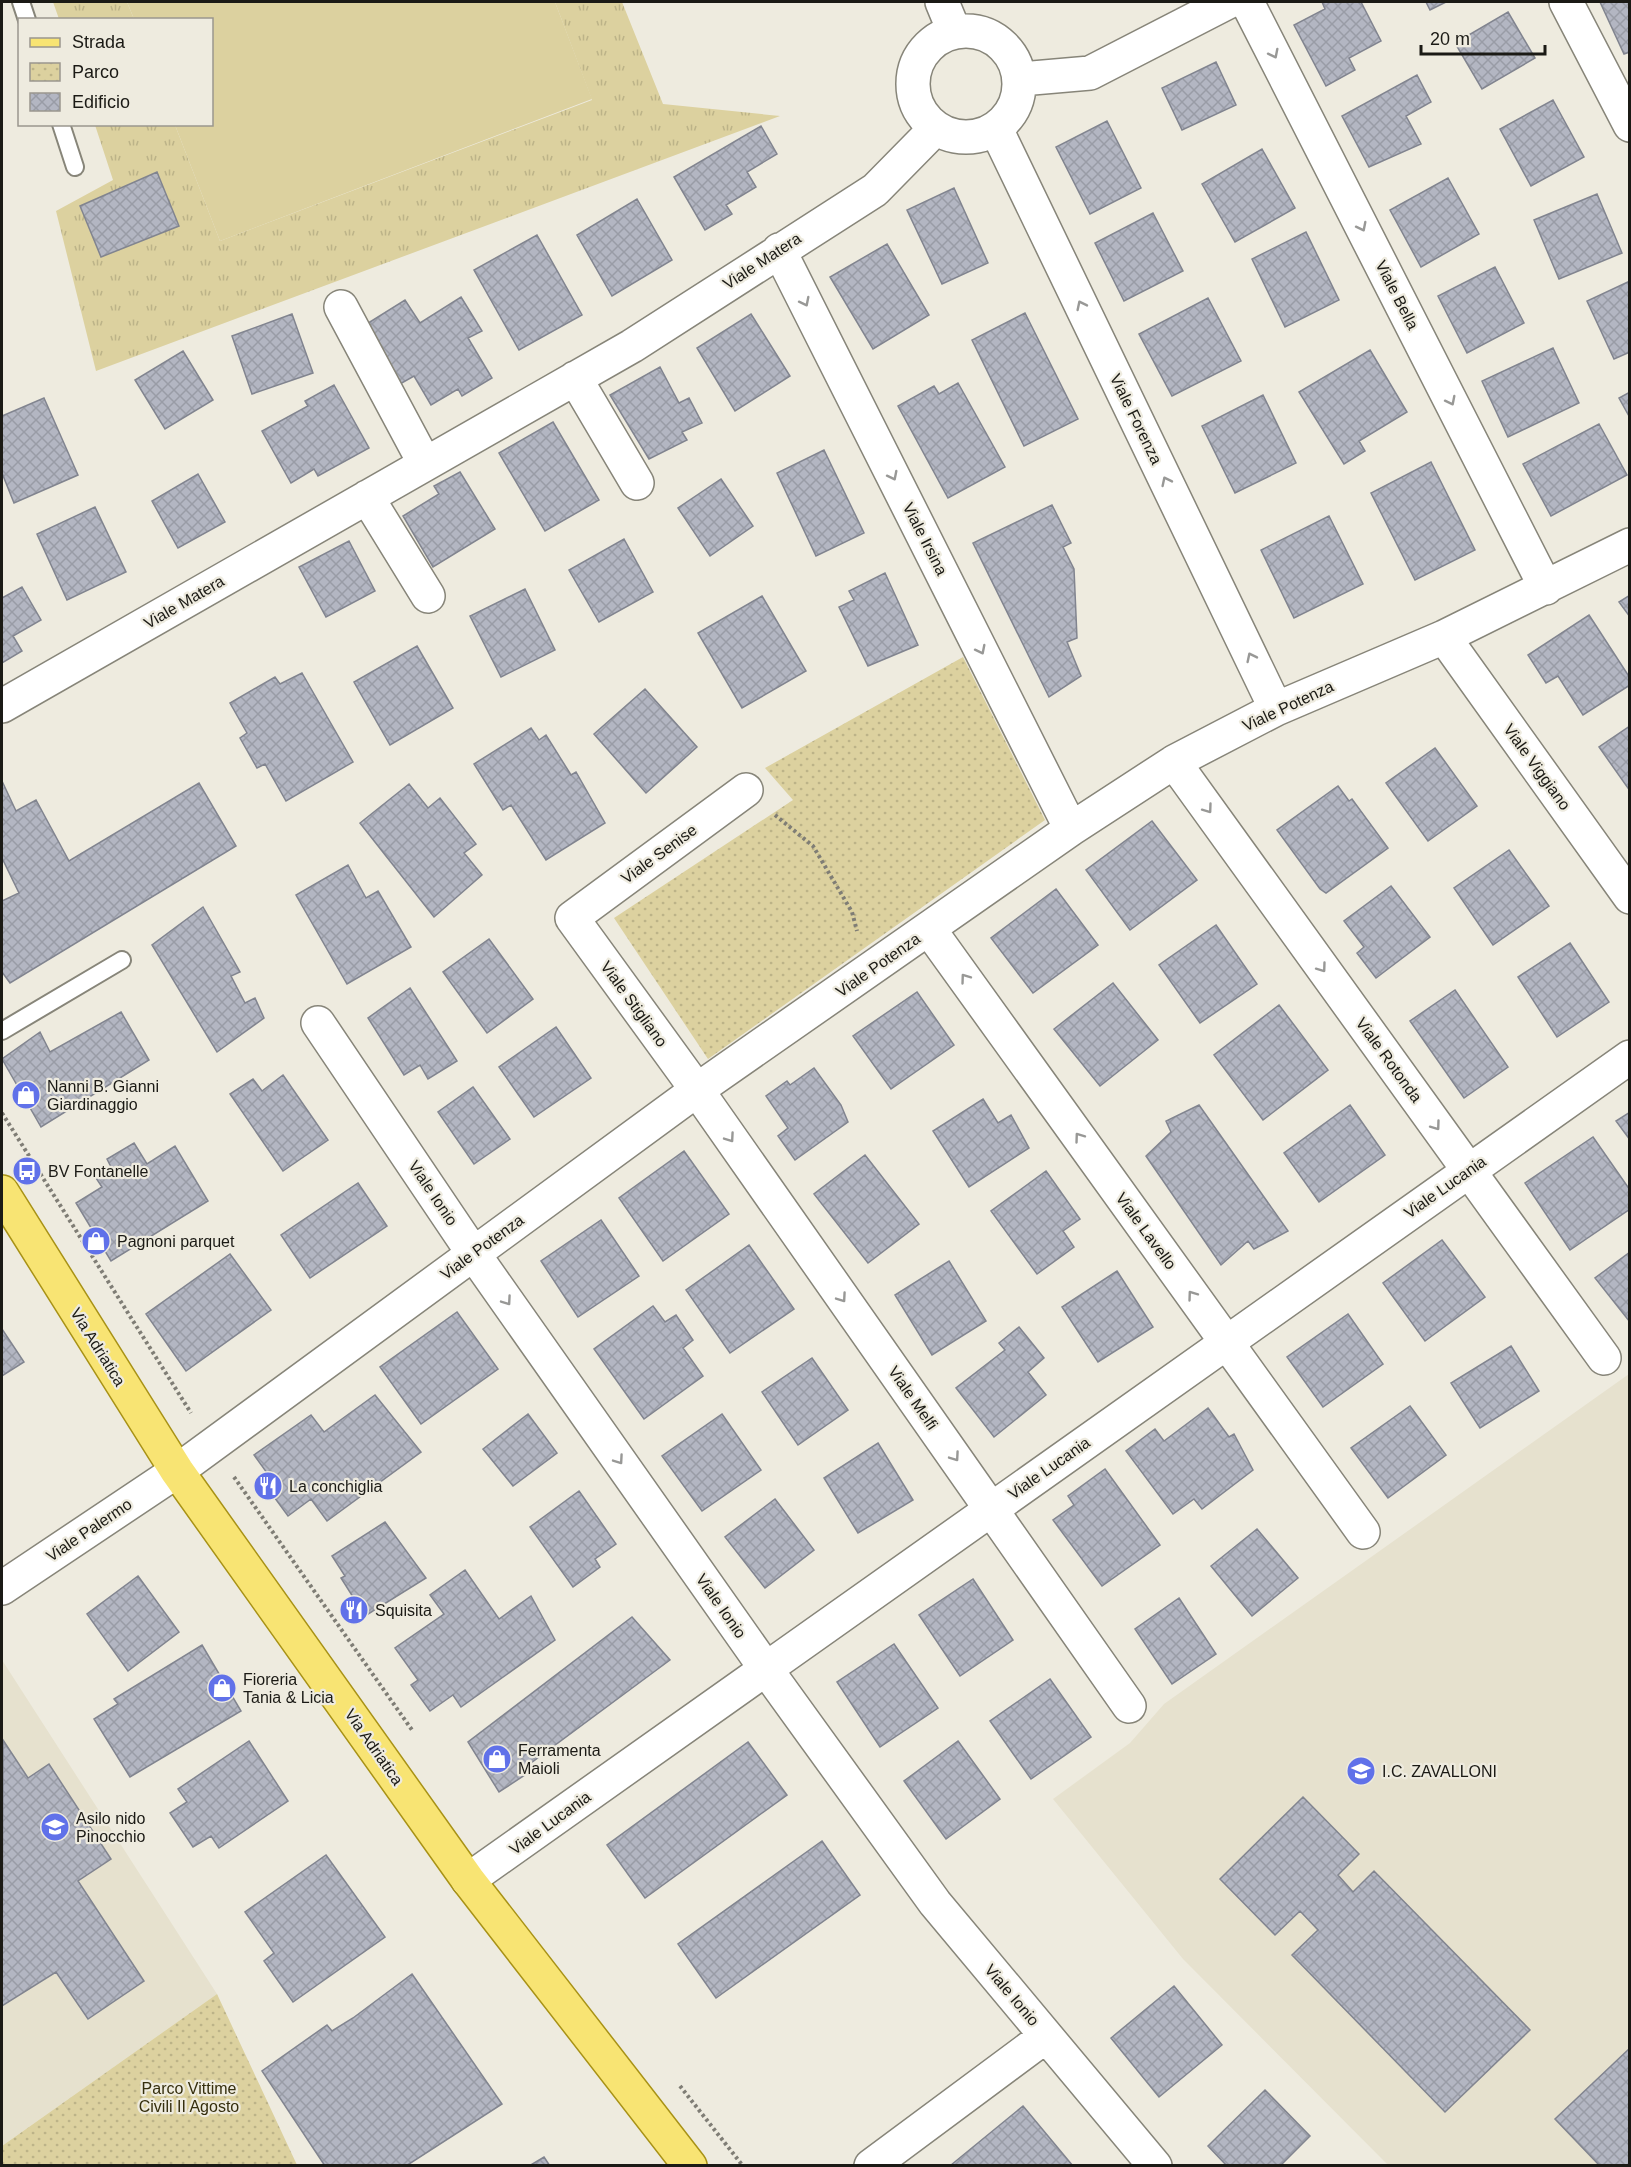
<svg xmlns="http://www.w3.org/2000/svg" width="1631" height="2167" viewBox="0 0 1631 2167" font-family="Arial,sans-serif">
  <defs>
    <pattern id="grass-tufts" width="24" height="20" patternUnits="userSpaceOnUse" patternTransform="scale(1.5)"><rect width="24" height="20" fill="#dcd19f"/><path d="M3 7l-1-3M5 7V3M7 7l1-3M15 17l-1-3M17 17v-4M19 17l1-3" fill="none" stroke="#bcb388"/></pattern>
    <pattern id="park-dots" width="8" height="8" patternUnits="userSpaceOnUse" patternTransform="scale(1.5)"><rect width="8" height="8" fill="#dcd19f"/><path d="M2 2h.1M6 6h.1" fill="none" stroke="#bcb388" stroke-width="1.8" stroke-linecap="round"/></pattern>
    <pattern id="building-cross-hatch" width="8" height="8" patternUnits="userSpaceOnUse" patternTransform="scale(1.5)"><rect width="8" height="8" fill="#b3b6c2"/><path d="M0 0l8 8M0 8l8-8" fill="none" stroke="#999ca6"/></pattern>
  </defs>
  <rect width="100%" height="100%" fill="#eeebdf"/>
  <path fill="#e6e1ce" d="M1629,1374V2165H1388L1183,1959L1053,1799L1130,1743L1164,1704Z
    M2,1660L217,1994L2,2146Z"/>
  <path fill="url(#grass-tufts)" d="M53,2H127L134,19H59Z
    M555,2H622L663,104L780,116L96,371L56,211L113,180L95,125H175L220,241L592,100Z"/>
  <path fill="url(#park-dots)" d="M963,657L1045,820L708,1059L614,918L793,800L765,768Z
    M217,1994L297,2165H2V2146Z"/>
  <path fill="#dcd19f" d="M127,2H555L592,99L220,241L175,125L212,124V20L134,19Z"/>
  <path fill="url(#building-cross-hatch)" stroke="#81848f" stroke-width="1.5" d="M1322,2H1361L1381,41L1349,58L1355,70L1326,86L1294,25L1325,9Z
    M1426,2H1446L1430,10Z
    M1600,2H1630V52L1624,54Z
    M1508,12L1535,58L1482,89L1455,43Z
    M1216,62L1236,105L1182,130L1162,88Z
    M1417,75L1431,102L1406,116L1421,144L1369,167L1342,116Z
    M1553,100L1584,157L1531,186L1500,129Z
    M1107,121L1141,188L1090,214L1056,147Z
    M761,126L777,154L747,172L756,187L726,205L732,214L705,230L674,177Z
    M1262,149L1295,208L1235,242L1202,184Z
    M157,172L179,226L101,257L80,206Z
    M1448,178L1479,234L1421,267L1390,210Z
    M954,188L988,263L942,284L907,210Z
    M1597,194L1622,253L1559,279L1534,220Z
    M637,199L672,260L612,296L577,235Z
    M1153,213L1183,271L1124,301L1095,243Z
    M1306,232L1339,300L1285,327L1252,259Z
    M537,235L582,315L519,350L474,270Z
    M887,244L929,315L873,349L830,277Z
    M1495,267L1524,323L1467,353L1438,296Z
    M1630,281V352L1614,359L1587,301Z
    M461,297L482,331L468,338L492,378L462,396L458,389L431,405L414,376L400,384L365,325L405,300L420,323Z
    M1208,298L1241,361L1172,396L1139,334Z
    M1025,313L1078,419L1024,446L972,340Z
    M292,314L313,373L252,394L232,336Z
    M751,314L790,376L735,411L697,348Z
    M1553,348L1579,403L1508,437L1482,381Z
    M1370,350L1407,412L1359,441L1365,451L1344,464L1299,392Z
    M183,351L213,400L165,429L135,380Z
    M660,367L679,403L689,398L702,423L682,432L687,440L649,459L610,395Z
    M958,383L1005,467L948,498L898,406L934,386L939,394Z
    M334,385L369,448L318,476L314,469L291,483L262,431L308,406L305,401Z
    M1630,392V418L1619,398Z
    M1263,395L1296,463L1235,493L1202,426Z
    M44,398L78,475L14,503L2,473V416Z
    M553,422L599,500L545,531L499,453Z
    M1599,424L1627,475L1551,516L1523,464Z
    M824,450L864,533L816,556L777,473Z
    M1431,462L1475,550L1415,580L1371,493Z
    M460,472L495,529L433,567L403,516L439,494L434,486Z
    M198,474L225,522L178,548L152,501Z
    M721,479L753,526L710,556L678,508Z
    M1052,505L1071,543L1063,547L1074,569L1077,638L1067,642L1081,676L1049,697L973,543Z
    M95,507L126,572L67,600L37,534Z
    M1329,516L1363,584L1294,618L1261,550Z
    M624,539L653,592L599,622L569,570Z
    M349,541L375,591L326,617L299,567Z
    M885,573L918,645L868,666L839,607L854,600L849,591Z
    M22,587L41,620L13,636L22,651L2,663V598Z
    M525,589L555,650L501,677L470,616Z
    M1630,595V617L1619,602Z
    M762,596L806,671L742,708L698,633Z
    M1589,615L1630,678V685L1583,715L1558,676L1546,683L1528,655Z
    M417,646L453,708L390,745L354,682Z
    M302,673L353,762L286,801L265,764L257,768L240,738L247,733L230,703L275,677L280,684Z
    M645,689L697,747L646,793L594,734Z
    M1630,726V791L1599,747Z
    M531,728L539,740L546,735L571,775L576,772L605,823L546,860L511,805L503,810L474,764Z
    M1435,748L1477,806L1428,841L1386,783Z
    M2,781L16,811L36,800L69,861L199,783L236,846L10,983L2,972V901L19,893L2,858Z
    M409,784L428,808L440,798L476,844L464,853L482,875L434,917L360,823Z
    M1338,786L1349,801L1352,799L1388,848L1326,893L1320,889L1277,830Z
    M1152,821L1197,880L1130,930L1086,870Z
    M1509,850L1549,906L1493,945L1454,888Z
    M348,865L366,898L378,891L411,947L347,984L296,895Z
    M1391,886L1430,937L1376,978L1357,953L1364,947L1344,921Z
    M1056,889L1098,945L1033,993L991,938Z
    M203,907L240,972L231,976L245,1003L255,998L264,1018L217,1052L152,945Z
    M1216,925L1257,984L1200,1023L1159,965Z
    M489,939L533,999L487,1033L443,972Z
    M1570,943L1609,1002L1557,1037L1518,977Z
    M1113,983L1158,1040L1100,1086L1054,1029Z
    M410,988L457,1061L428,1079L420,1065L404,1075L368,1018Z
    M1455,990L1508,1067L1464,1098L1410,1021Z
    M917,992L954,1045L891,1089L853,1036Z
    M1279,1005L1328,1070L1263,1120L1214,1055Z
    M121,1012L149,1060L41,1127L2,1059L40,1032L50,1052Z
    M556,1027L591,1078L534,1117L499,1067Z
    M814,1068L841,1105L848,1122L795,1160L778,1136L788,1128L766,1096L787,1081L790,1085Z
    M283,1075L328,1140L283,1171L230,1094L253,1079L262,1091Z
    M473,1087L510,1139L474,1164L438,1112Z
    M983,1099L998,1123L1011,1115L1029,1148L969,1187L933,1131Z
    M1199,1105L1288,1231L1254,1249L1248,1241L1221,1265L1146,1156L1171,1132L1166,1121Z
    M1350,1105L1385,1155L1319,1202L1284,1153Z
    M1630,1112V1140L1616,1121Z
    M1593,1137L1630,1190V1209L1570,1250L1525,1183Z
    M134,1143L147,1164L175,1146L208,1201L111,1261L76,1203L102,1187L96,1178L112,1169L107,1159Z
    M684,1151L729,1214L663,1261L619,1198Z
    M865,1155L919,1224L868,1263L814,1194Z
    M1046,1171L1080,1219L1063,1231L1074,1247L1037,1274L991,1211Z
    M358,1183L387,1226L310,1278L281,1235Z
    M601,1220L639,1276L578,1317L541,1261Z
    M1442,1240L1485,1297L1425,1341L1383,1283Z
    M749,1245L794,1309L730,1353L686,1290Z
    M1630,1252V1322L1595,1278Z
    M230,1254L271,1310L186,1371L146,1314Z
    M949,1261L986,1321L932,1355L895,1295Z
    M1117,1271L1153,1327L1098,1362L1062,1307Z
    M653,1306L665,1322L676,1315L693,1340L683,1348L703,1376L644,1419L594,1349Z
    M457,1312L498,1369L421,1424L380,1367Z
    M1348,1314L1383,1364L1323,1407L1287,1357Z
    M1019,1327L1044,1358L1028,1372L1046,1395L994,1437L956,1388L1005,1350L999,1343Z
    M2,1329L24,1362L2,1376Z
    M1511,1346L1539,1391L1480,1428L1451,1383Z
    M812,1358L848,1410L798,1445L762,1392Z
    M375,1395L421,1452L327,1521L311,1499L288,1516L263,1482L270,1477L254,1455L311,1415L324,1432Z
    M1410,1406L1446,1455L1388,1498L1351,1448Z
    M1208,1408L1229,1437L1234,1434L1253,1470L1202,1509L1194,1499L1173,1514L1126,1451L1155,1429L1164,1441Z
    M528,1414L557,1453L513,1486L483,1449Z
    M722,1414L761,1470L702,1511L662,1456Z
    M878,1443L913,1500L858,1533L824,1478Z
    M1105,1469L1160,1545L1102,1586L1053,1520L1074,1505L1068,1496Z
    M579,1491L616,1544L595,1559L600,1567L573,1587L530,1527Z
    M775,1499L814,1550L765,1588L725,1537Z
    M385,1522L426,1578L365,1616L341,1578L345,1576L332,1556Z
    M1257,1529L1298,1578L1252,1616L1211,1566Z
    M465,1570L499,1619L531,1596L555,1640L461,1707L453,1695L430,1711L411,1685L418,1680L395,1648L444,1614L430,1595Z
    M138,1576L179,1632L128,1671L87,1614Z
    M973,1579L1013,1640L960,1676L919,1615Z
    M1179,1598L1216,1654L1172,1684L1135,1629Z
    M632,1617L670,1660L527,1766L531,1771L499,1792L468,1742Z
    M894,1644L938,1708L880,1747L837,1682Z
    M202,1645L241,1711L130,1777L94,1719L118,1704L114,1699Z
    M1050,1679L1091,1737L1031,1779L990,1721Z
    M3,1740L28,1778L49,1764L111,1859L78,1881L144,1981L88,2019L56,1972L2,2006Z
    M249,1741L288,1801L219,1848L211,1836L193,1847L170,1813L187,1802L178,1789Z
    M958,1741L1000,1799L946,1839L904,1781Z
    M748,1742L787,1795L645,1898L607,1845Z
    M1303,1797L1359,1854L1338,1875L1353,1892L1374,1871L1530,2030L1445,2112L1292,1955L1318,1930L1300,1911L1275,1935L1220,1879Z
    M822,1841L860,1895L716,1998L678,1944Z
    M326,1855L385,1937L293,2002L264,1961L274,1953L245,1912Z
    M412,1974L502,2104L406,2166H325L262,2071L327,2025L332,2031L353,2018Z
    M1174,1986L1222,2045L1159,2097L1111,2038Z
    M1630,2048V2166H1600L1555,2119Z
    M1265,2090L1310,2136L1280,2166H1227L1208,2146Z
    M1023,2106L1073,2166H951V2165Z
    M544,2157L550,2166H529Z"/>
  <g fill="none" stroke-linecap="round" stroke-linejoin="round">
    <g stroke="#878579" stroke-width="20">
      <path id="lane" d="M21,2L27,20
        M61,124L75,167
        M2,1031L122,960"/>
    </g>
    <g stroke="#878579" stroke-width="36">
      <path id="street" d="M942,2L954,31
        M1247,2L1546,588
        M1566,2L1630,125
        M913 84a53 53 0 1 1 106 0a53 53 0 1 1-106 0Z
        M1021,79L1090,73L1228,2
        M996,129L1276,709
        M779,250L1071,829
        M341,307L425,464
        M575,378L637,483
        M367,497L428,596
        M1444,637L1630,897
        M2,706L632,346L875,190L935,129
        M1174,762L1604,1358
        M746,790L572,918L697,1090L1129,1706
        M929,929L1363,1532
        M318,1023L473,1253L766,1669L935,1903L1155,2166
        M2,1588L177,1471L697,1090L1071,829L1174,762L1276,709L1444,637L1630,545
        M468,1880L1630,1057
        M871,2166L1046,2036"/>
    </g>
    <g stroke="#a89216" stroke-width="36">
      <path id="primary" d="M2,1192L177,1471L468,1880L690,2166"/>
    </g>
    <path stroke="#7f7d75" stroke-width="4" stroke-dasharray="3 3" stroke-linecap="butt" d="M775,815L813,846L852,912L857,931
      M2,1113L191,1413
      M234,1477L412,1730
      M680,2086L743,2166"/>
    <use href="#lane" stroke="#fff" stroke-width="16"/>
    <use href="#street" stroke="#fff" stroke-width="33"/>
    <use href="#primary" stroke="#f8e473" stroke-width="33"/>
  </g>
  <defs><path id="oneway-chevron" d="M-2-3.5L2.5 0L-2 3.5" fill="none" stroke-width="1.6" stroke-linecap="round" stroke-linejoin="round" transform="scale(1.5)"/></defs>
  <g stroke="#989896">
    <use href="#oneway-chevron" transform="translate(1274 54) rotate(63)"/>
    <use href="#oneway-chevron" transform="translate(1362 227) rotate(63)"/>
    <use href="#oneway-chevron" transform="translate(805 302) rotate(63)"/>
    <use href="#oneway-chevron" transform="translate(1081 305) rotate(-116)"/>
    <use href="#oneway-chevron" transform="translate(1451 401) rotate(63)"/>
    <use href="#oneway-chevron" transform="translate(893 476) rotate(63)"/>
    <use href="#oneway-chevron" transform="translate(1166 481) rotate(-116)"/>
    <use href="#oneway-chevron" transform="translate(981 650) rotate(63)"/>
    <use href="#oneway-chevron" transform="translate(1251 657) rotate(-116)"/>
    <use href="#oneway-chevron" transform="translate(1208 809) rotate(54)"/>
    <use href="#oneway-chevron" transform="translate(1322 968) rotate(54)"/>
    <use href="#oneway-chevron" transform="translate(965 978) rotate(-126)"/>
    <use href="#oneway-chevron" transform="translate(1436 1126) rotate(54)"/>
    <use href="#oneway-chevron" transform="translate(1079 1137) rotate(-126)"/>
    <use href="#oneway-chevron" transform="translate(730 1138) rotate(55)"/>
    <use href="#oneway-chevron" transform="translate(1192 1295) rotate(-126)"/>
    <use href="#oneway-chevron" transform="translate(842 1298) rotate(55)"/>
    <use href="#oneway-chevron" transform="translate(507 1301) rotate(55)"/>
    <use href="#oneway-chevron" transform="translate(955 1457) rotate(55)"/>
    <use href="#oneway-chevron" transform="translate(619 1460) rotate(55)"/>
  </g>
  <defs>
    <g id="shop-disc" transform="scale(1.5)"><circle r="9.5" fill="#6071e9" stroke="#eeebdf"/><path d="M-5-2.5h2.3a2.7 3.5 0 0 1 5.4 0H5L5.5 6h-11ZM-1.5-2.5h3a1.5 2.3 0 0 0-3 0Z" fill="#fff"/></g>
    <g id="bus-disc" transform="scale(1.5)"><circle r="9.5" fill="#6071e9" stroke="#eeebdf"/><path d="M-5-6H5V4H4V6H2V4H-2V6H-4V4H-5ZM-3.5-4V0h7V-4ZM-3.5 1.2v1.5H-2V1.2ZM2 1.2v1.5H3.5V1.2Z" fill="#fff"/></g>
    <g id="restaurant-disc" transform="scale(1.5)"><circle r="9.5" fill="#6071e9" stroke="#eeebdf"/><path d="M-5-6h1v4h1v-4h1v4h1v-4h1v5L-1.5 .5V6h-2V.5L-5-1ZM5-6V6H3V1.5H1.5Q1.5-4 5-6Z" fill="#fff"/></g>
    <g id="school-disc" transform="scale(1.5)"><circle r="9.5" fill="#6071e9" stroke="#eeebdf"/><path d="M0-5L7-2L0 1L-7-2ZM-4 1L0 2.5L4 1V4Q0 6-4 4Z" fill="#fff"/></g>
  </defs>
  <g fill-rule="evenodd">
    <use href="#shop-disc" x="26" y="1095"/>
    <use href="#bus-disc" x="27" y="1171"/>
    <use href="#shop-disc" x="96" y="1241"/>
    <use href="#restaurant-disc" x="268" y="1486"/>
    <use href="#restaurant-disc" x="354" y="1610"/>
    <use href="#shop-disc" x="222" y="1688"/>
    <use href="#shop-disc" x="497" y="1759"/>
    <use href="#school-disc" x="1361" y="1771"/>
    <use href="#school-disc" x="55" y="1827"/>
  </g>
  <g text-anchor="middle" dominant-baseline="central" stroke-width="4.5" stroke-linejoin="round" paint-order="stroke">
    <g font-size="16" fill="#1b1a15" stroke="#eeebdf">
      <text transform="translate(762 261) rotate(-33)">Viale Matera</text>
      <text transform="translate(1397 295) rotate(63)">Viale Bella</text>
      <text transform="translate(1136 419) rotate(64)">Viale Forenza</text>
      <text transform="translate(925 539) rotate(63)">Viale Irsina</text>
      <text transform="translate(184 602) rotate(-30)">Viale Matera</text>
      <text transform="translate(1288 706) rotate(-25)">Viale Potenza</text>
      <text transform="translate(1537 767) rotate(54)">Viale Viggiano</text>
      <text transform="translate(659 854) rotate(-36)">Viale Senise</text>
      <text transform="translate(878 965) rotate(-35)">Viale Potenza</text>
      <text transform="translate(634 1004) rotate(54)">Viale Stigliano</text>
      <text transform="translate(1389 1060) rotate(54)">Viale Rotonda</text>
      <text transform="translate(1445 1187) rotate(-35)">Viale Lucania</text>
      <text transform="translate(433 1193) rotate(56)">Viale Ionio</text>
      <text transform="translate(1146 1231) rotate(54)">Viale Lavello</text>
      <text transform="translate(482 1247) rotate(-36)">Viale Potenza</text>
      <text transform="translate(98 1347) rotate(58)">Via Adriatica</text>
      <text transform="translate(913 1398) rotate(55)">Viale Melfi</text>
      <text transform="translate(1049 1468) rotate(-35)">Viale Lucania</text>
      <text transform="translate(89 1530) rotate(-34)">Viale Palermo</text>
      <text transform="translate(721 1606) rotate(55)">Viale Ionio</text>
      <text transform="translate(374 1747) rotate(55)">Via Adriatica</text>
      <text transform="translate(550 1823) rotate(-36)">Viale Lucania</text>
      <text transform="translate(1012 1995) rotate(50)">Viale Ionio</text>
    </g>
    <g font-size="16" fill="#1b1a15" stroke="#eeebdf" text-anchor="start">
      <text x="47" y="1086">Nanni B. Gianni<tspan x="47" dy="18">Giardinaggio</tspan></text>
      <text x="48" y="1171">BV Fontanelle</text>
      <text x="117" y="1241">Pagnoni parquet</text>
      <text x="289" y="1486">La conchiglia</text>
      <text x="375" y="1610">Squisita</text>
      <text x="243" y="1679">Fioreria<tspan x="243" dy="18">Tania &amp; Licia</tspan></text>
      <text x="518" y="1750">Ferramenta<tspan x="518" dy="18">Maioli</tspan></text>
      <text x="1382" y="1771">I.C. ZAVALLONI</text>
      <text x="76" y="1818">Asilo nido<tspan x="76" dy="18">Pinocchio</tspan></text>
    </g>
    <g font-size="16" fill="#352e0d" stroke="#eeebdf">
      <text x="189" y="2088">Parco Vittime<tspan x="189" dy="18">Civili II Agosto</tspan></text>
    </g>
  </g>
  <rect width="1631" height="2167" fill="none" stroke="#1b1a15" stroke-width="6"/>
  <rect x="18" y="18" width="195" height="108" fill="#eeebdf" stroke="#9a978e" stroke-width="1.5"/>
  <rect x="30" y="38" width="30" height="9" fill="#f8e473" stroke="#9a978e" stroke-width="1.5"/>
  <text x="72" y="48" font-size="18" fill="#1b1a15">Strada</text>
  <rect x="30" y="63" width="30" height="18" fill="url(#park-dots)" stroke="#9a978e" stroke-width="1.5"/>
  <text x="72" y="78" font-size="18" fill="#1b1a15">Parco</text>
  <rect x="30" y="93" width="30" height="18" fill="url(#building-cross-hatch)" stroke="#9a978e" stroke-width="1.5"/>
  <text x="72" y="108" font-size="18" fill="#1b1a15">Edificio</text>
  <path d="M1421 45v9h124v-9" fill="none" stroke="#1b1a15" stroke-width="3"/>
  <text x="1430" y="45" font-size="18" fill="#1b1a15" stroke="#eeebdf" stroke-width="4.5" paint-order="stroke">20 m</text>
</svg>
